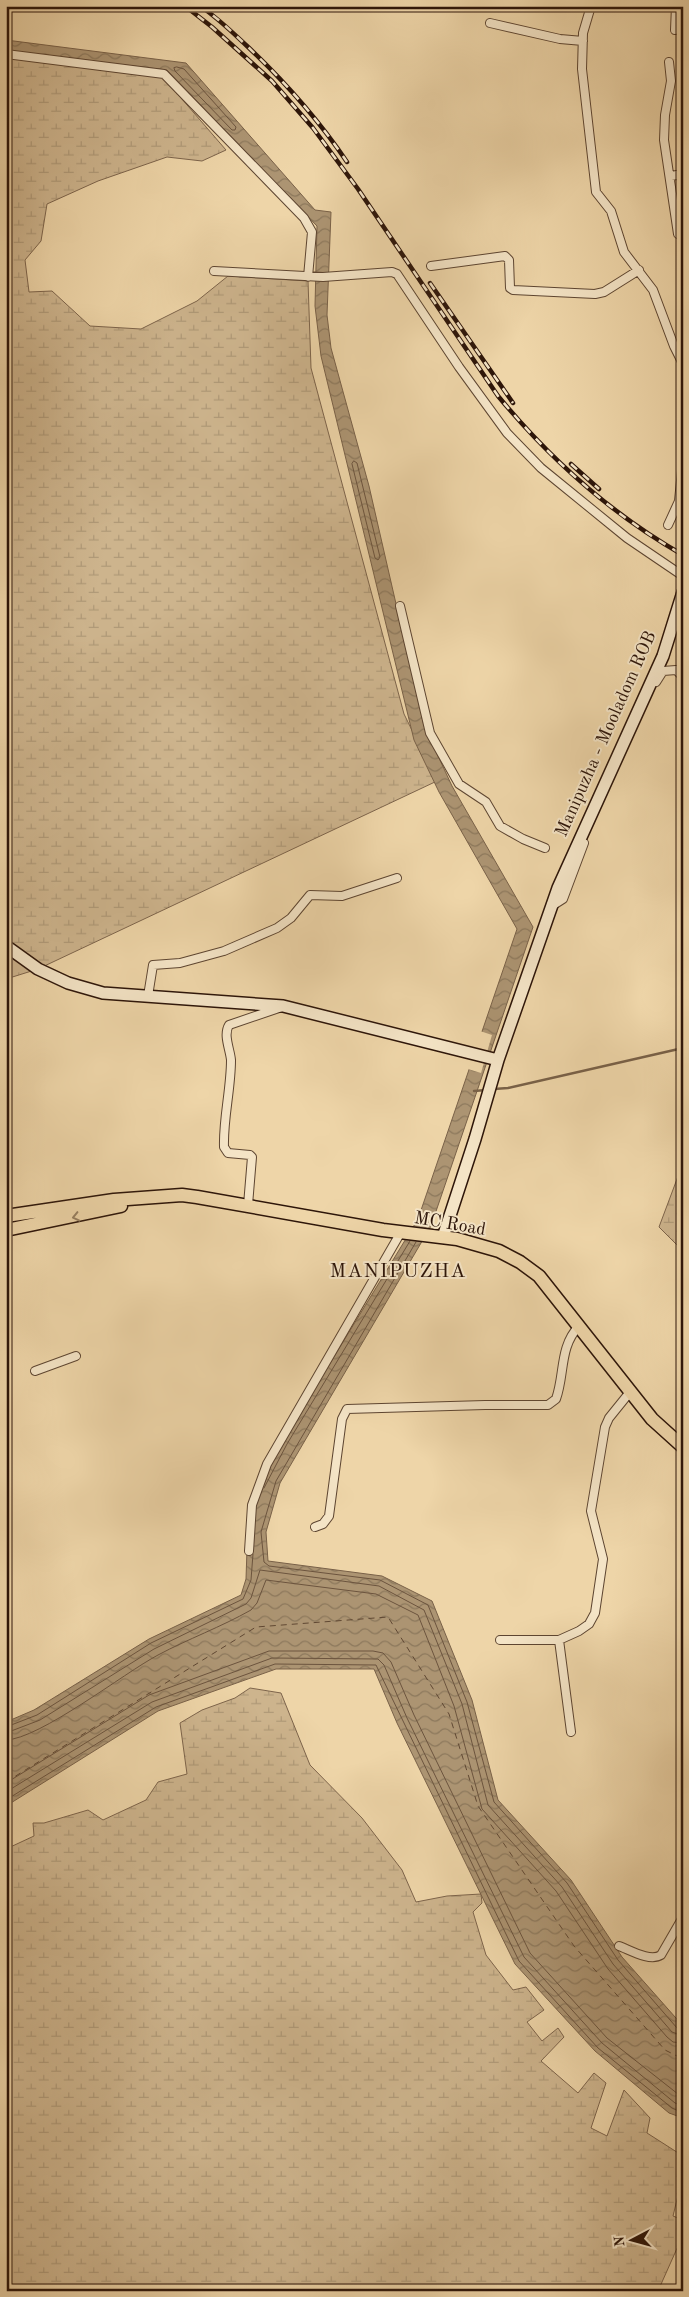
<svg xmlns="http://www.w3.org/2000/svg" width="689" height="2297" viewBox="0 0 689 2297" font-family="'Old Standard TT',serif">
  <defs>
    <pattern id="wetland-marsh" width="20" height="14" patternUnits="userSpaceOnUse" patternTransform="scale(1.25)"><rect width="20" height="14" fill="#cdb48d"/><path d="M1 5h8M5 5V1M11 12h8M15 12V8" fill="none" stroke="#b09a78"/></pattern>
    <pattern id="water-waves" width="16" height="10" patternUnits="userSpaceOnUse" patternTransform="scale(1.25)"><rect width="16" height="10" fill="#ac9472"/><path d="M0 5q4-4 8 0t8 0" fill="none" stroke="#8c785c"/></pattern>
  </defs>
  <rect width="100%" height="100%" fill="#eed5a8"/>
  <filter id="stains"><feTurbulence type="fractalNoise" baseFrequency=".004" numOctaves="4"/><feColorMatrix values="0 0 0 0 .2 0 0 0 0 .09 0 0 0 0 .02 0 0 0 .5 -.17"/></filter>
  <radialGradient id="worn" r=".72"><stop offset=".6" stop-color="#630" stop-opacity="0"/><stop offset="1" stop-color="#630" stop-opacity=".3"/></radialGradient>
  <path fill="url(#wetland-marsh)" stroke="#7d644b" d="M6,57L162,76L226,150L202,161L167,157L98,181L47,204L41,241L25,260L29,292L52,291L90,326L141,329L197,301L228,276L308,281L311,368L404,714L437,781L38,969L6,979Z
    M683,1163V1251L659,1227Z
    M250,1688L281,1693L310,1765L362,1818L402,1870L416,1902L447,1896L481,1894L482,1903L473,1912L486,1955L513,1990L526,1987L544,2010L527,2022L542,2041L558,2028L564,2037L541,2061L578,2093L594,2073L606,2083L591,2128L607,2136L624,2090L650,2118L647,2133L683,2156V2175L673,2216L683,2220V2235L658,2291H6V1849L34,1836L33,1823H44L88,1810L103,1820L146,1800L158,1782L187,1774L180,1723L202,1710L235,1698Z"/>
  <path fill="url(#water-waves)" stroke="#796148" d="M6,40L186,63L315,210L331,212L327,315L331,348L369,486L424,726L452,786L533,927L431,1226L280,1483L266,1532L268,1561L382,1576L432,1601L472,1700L498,1800L571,1880L622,1957L683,2026V2118L669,2113L595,2051L515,1964L397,1723L374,1669H276L158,1711L6,1806V1722L34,1710L149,1639L241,1595L246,1579L248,1520L255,1493L282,1442L418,1219L517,929L439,792L414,740L321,356L315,306L317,226L167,70L6,51Z"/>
  <path fill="#eed5a8" d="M480,1031L492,1035L481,1073L468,1069Z"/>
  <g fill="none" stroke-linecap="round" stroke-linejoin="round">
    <path stroke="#6c543e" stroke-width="1" d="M177,67L184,69L236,127L235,130H232L175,71L174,68Z
      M354,461L357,463L380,557L378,560L375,558L352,464Z
      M416,1242L276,1481L261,1532L264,1562L269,1566L380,1580L428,1605L467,1702L494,1802L567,1883L618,1960L677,2028L683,2030
      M264,1488L287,1444L410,1241
      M6,1727L37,1715L151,1643L243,1599L251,1580L253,1554
      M6,1733L40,1720L154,1649L246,1604L251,1598L260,1570L379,1586L424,1610L462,1704L488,1805L562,1887L613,1964L672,2032L683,2036
      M6,1740C40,1739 124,1673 158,1655C188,1639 221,1627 251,1610L257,1603L266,1580L376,1594L418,1615L454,1706L482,1809L556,1891L608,1969L667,2037L673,2042L683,2043
      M6,1783L149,1695L269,1651H373L383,1653L391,1662L414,1715L530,1953L607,2038L683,2098
      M6,1792L152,1702L272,1658L378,1659L384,1665L407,1718L524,1957L602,2043L675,2103L683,2106
      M6,1800L156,1707L275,1664L376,1665L519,1961L598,2048L672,2108L683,2113"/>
    <path stroke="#796148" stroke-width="2.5" d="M494,1089L508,1088L683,1048
      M474,1091L486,1090"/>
    <path stroke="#604833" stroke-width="1" stroke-dasharray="6 5" stroke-linecap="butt" d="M6,1782L256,1627L388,1617L449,1714L478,1806L574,1946L665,2050L683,2059"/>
    <g stroke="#5d4531" stroke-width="10">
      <path id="minor" d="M591,6L583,33L582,69L596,192L611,211L624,252L653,290L674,346L683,364
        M490,23L560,39L583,41
        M675,30L676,6
        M6,54L164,74L304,218L312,232L308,277
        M669,62L671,81L665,115L664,140L678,234
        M671,176L683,174
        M431,266L505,256L509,260L510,288L513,290L595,294L604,292L639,270
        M214,271L323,277L392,272L397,274L459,367L507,433L541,468L627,538L683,576
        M668,525L679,501L683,460
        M400,606L430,733L459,784L486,802L500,826L523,839L545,848
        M656,682L663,671L676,670L683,677
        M552,906L563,899L584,843
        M148,996L153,965L180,963L224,951L277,928L291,918L310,895L342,896L397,878
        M248,1205L252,1157L250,1155L228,1153L224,1147C223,1119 231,1089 231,1060C230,1049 223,1035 229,1025L279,1008
        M35,1371L76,1356
        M315,1527L323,1524L329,1516L342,1419L347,1409L485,1405H548L556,1399C565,1374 559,1347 579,1326
        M249,1551L252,1505L267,1464L401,1232
        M500,1640H559L579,1631L589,1624L595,1613L603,1559L591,1511L605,1427L609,1418L630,1392
        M559,1640L571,1732
        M619,1946C630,1950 650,1962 661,1955L683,1917"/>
    </g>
    <g stroke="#2d1509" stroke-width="14">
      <path id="secondary" d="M6,946L38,969L68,983L103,993L283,1006L498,1060
        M443,1237L475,1139L498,1060L558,888L663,656L683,592"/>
    </g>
    <g stroke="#2d1509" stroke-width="15">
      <path id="trunk" d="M6,1216L114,1200L182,1195L197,1197L383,1230L457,1239L499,1251L520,1262L539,1276L652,1419L683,1447
        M6,1230L121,1206"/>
    </g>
    <use href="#minor" stroke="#f4e4c6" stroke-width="8"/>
    <use href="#secondary" stroke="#f4e4c6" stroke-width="11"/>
    <use href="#trunk" stroke="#eed5a8" stroke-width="12"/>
    <g stroke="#2d1509" stroke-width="4.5">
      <path id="rail" d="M185,6L212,27L272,81L313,128L358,189L498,396C551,460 611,514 683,555
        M200,6C218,18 232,32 247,46C284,81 318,119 347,162
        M430,283L513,403
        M571,464L599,489"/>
    </g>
    <use href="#rail" stroke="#f4e4c6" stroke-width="2.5" stroke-dasharray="8" stroke-linecap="butt"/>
  </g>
  <defs><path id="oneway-chevron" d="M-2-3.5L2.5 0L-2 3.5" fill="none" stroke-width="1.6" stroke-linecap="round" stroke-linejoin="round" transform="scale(1.25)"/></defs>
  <use stroke="#977f60" href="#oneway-chevron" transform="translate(76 1217) rotate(167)"/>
  <g text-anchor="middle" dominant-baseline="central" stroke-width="4" stroke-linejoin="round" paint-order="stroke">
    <g font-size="18" fill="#2d1509" stroke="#f4e4c6">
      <text transform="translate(606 734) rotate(-66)">Manipuzha - Mooladom ROB</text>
      <text transform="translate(450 1224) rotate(10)">MC Road</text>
    </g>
    <g font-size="20" letter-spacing="1" fill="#2d1509" stroke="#f4e4c6">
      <text x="398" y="1272">MANIPUZHA</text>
    </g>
  </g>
  <rect width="689" height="2297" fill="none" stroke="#eed5a8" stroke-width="25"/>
  <rect x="8" y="8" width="674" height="2282" fill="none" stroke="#2d1509" stroke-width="2.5"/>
  <rect x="12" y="12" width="664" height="2272" fill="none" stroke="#2d1509"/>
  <g transform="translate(632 2240) rotate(264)" stroke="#f4e4c6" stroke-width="4" paint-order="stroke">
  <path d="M0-4L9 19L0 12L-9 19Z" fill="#2d1509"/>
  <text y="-8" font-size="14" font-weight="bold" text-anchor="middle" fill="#2d1509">N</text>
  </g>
  <rect width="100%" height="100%" filter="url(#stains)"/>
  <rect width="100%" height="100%" fill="url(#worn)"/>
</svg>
